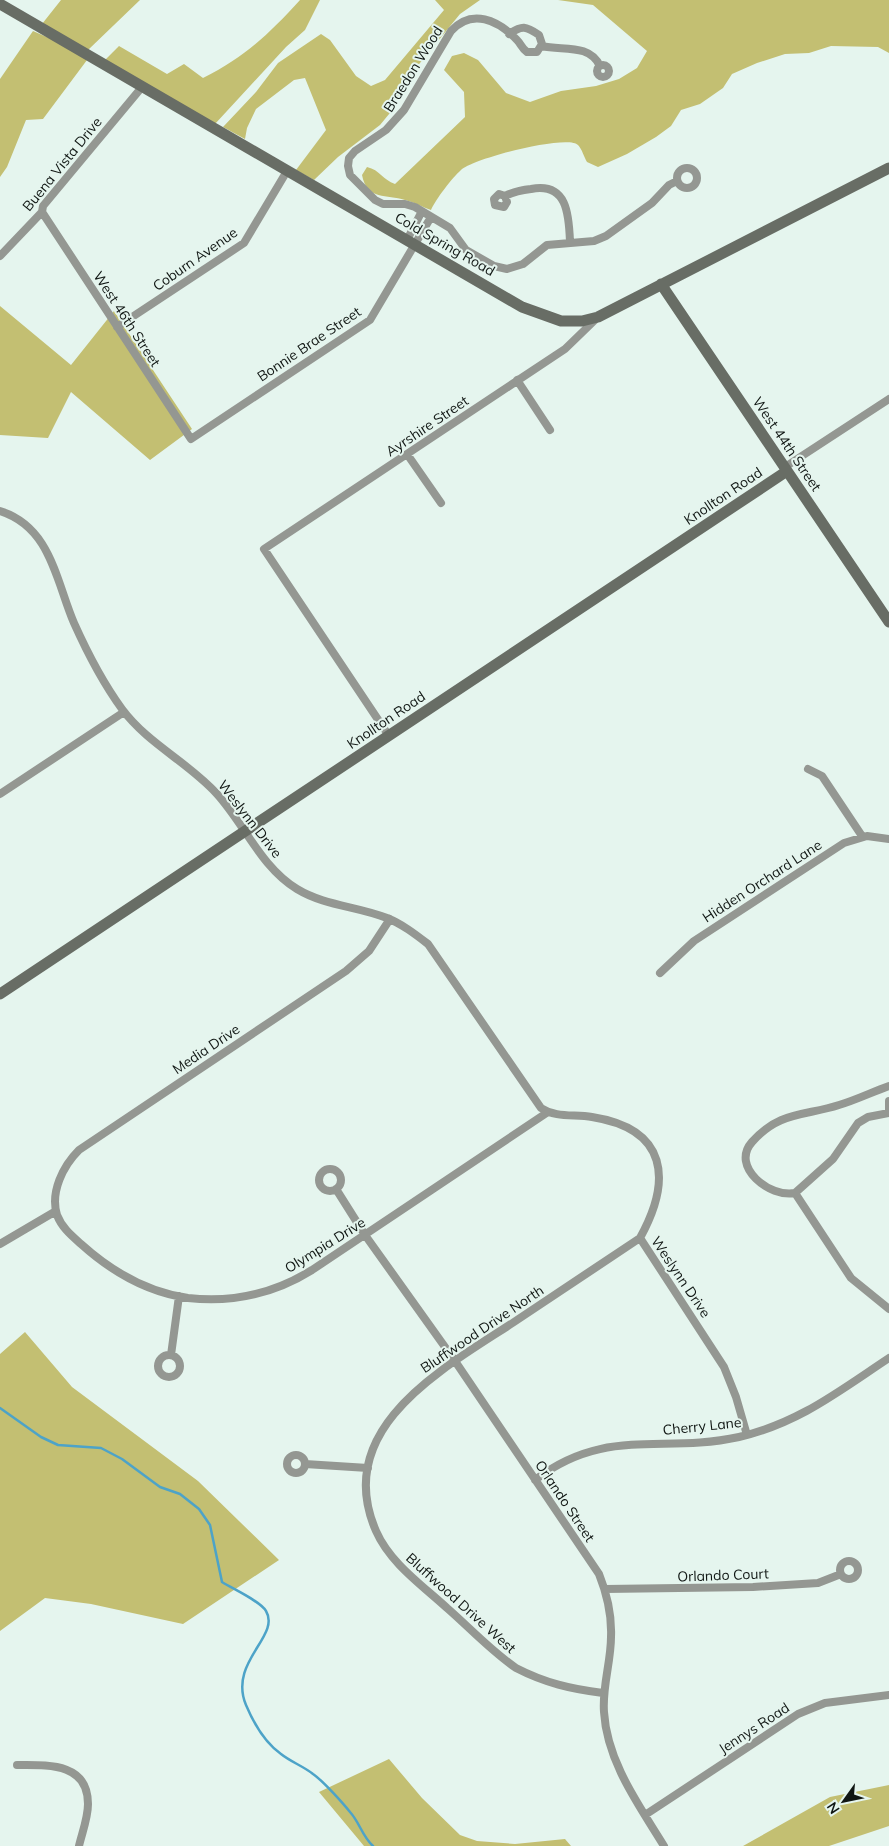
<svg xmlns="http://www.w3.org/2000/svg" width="889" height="1846" viewBox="0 0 889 1846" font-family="Mulish,sans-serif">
  <rect width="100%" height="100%" fill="#e5f5ee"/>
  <path fill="#c3bf72" d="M61,0H140L88,50L42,24Z
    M300,0H320L305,30L286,47L215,124L104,61L119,46L167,74L184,64L203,78C245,57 269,34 300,0Z
    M435,0H480L460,14L411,74L397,98L394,108L380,125L338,157L314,180L296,170L326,130L305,78L294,80L256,109L247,128L245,139L223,127L256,92L278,63L321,34L330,40L356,76L371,86L385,80L444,10Z
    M558,0H889V53L878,47L831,46L809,53L785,54L757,63L732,74L723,88L700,104L681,110L671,126L656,137L627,154L598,167L587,162C584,157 582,149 578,145C568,134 473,158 461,170C452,178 436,199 431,210C422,207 414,202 405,200C387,194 367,201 362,175L367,167C380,170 383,180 395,184L465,117L464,92L444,70L452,56L464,53L478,60L506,93L530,102L561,91L596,86L619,79L637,68L647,51L593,5Z
    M33,31L90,56L43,119L26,120L7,167L0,177V79Z
    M0,306L71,365L114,311L192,429L150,460L71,392L48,438L0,435Z
    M25,1332L72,1387L198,1481L279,1560L183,1624L91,1604L45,1598L0,1631V1354Z
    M389,1759L422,1798L460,1835L477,1841L515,1844L565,1839L571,1846H364L319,1792Z
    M889,1785V1826L829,1846H743L830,1797Z"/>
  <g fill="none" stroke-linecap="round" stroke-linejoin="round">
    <path stroke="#4da3c8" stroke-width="2.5" d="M0,1408L41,1437L58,1445L101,1448L122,1459L160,1487L180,1494L199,1509L210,1525L222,1582C233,1589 260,1601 266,1611C281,1636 228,1662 246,1705C254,1724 264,1742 281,1754C291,1762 303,1766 313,1774C323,1781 342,1802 350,1812C360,1823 362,1836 373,1846"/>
    <path stroke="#949792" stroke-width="8" d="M509,34C522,25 526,26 539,35L542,44L537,52H527C522,49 521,44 517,40C498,20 472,8 451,31L404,110L386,130L355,151L349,158L348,166L350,175L375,200L383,204H405L415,207L450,228L466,250L494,266L507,269L523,264L547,245L594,241L606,236L652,203L669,185L677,181
      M542,46C562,51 589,43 600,66
      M597 71a6 6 0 1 1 12 0a6 6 0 1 1-12 0Z
      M677 178a10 10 0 1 1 20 0a10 10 0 1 1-20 0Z
      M505,196L507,202L504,207L495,205L494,199L499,194L505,196C513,192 522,190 531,189C567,182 569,214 570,242
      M42,212L191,439L370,320L431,217
      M407,240L422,211
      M0,256L42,212L43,206L142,87
      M117,327L244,243L287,171
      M517,380L550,430
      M407,454L441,503
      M785,467L889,399
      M0,511C51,527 56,581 74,623C87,652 103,683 122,709C148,744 188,762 217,794C245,825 261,867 297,889C325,906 357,906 387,918C402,924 415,934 428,944L541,1108C556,1118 574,1114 592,1117C668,1129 672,1180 640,1238L724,1367L736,1397L747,1435
      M389,736L264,549L565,349L597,318
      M808,769L822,776L862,836
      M0,794L124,712
      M390,919L369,951L346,971L79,1150C63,1166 50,1192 57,1215C62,1228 72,1236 81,1244C112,1272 146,1292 188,1298C232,1303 275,1293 312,1270L548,1112
      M660,973L694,941L844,843L867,836L889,839
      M889,1086C872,1092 856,1100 839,1105C805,1116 779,1111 752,1142C730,1167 770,1198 795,1193L833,1159L858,1123L868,1117L889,1113
      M889,1101V1110
      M319 1180a11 11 0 1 1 22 0a11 11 0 1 1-22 0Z
      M336,1189L365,1235L455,1361L599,1574C607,1594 612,1614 611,1637C611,1662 602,1687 604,1712C607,1762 639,1805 664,1846
      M795,1193L851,1278L889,1309
      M0,1244L56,1211
      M171,1355L179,1296
      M158 1366a11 11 0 1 1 22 0a11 11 0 1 1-22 0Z
      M287 1464a9 9 0 1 1 18 0a9 9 0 1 1-18 0Z
      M305,1464L368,1468
      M535,1480C605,1426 662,1454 739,1437C799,1423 839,1391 889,1358
      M840 1570a9 9 0 1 1 18 0a9 9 0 1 1-18 0Z
      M605,1589L753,1587L818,1583L841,1574
      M603,1693C571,1689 545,1683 516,1668C491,1651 470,1628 447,1608C422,1585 390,1563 376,1531C331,1428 444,1368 514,1322C556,1294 598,1266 640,1238
      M17,1765C47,1765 88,1762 88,1804C88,1818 82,1833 79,1846
      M645,1815L798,1714L825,1703L889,1695"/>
    <path stroke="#686d65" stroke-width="11" d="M0,4L522,307L561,321H582L598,317L889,168
      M661,284L889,622
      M0,994L787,471"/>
  </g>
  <g text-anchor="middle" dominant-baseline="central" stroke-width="4" stroke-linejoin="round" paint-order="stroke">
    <g font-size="14" fill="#101613" stroke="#e5f5ee">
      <text transform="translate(413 69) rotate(-58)">Braedon Wood</text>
      <text transform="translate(62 164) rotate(-51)">Buena Vista Drive</text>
      <text transform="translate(445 244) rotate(30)">Cold Spring Road</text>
      <text transform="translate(195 259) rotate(-35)">Coburn Avenue</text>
      <text transform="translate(127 319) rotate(57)">West 46th Street</text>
      <text transform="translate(309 344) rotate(-34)">Bonnie Brae Street</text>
      <text transform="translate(427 426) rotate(-34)">Ayrshire Street</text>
      <text transform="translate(787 444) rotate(56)">West 44th Street</text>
      <text transform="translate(723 496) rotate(-34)">Knollton Road</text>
      <text transform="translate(386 720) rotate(-34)">Knollton Road</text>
      <text transform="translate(250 819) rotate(52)">Weslynn Drive</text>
      <text transform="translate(762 881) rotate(-33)">Hidden Orchard Lane</text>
      <text transform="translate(206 1049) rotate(-34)">Media Drive</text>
      <text transform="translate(325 1245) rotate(-32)">Olympia Drive</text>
      <text transform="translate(681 1277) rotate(56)">Weslynn Drive</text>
      <text transform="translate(482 1329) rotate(-34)">Bluffwood Drive North</text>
      <text transform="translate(702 1426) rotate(-6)">Cherry Lane</text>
      <text transform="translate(565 1501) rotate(56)">Orlando Street</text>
      <text transform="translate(723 1575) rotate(-2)">Orlando Court</text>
      <text transform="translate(461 1603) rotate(42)">Bluffwood Drive West</text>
      <text transform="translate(754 1728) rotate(-33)">Jennys Road</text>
    </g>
  </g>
  <g transform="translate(844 1801) rotate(237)" stroke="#e5f5ee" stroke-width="4" paint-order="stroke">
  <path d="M0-4L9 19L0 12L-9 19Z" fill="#101613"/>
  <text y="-8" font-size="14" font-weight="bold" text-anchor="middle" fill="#101613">N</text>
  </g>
</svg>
